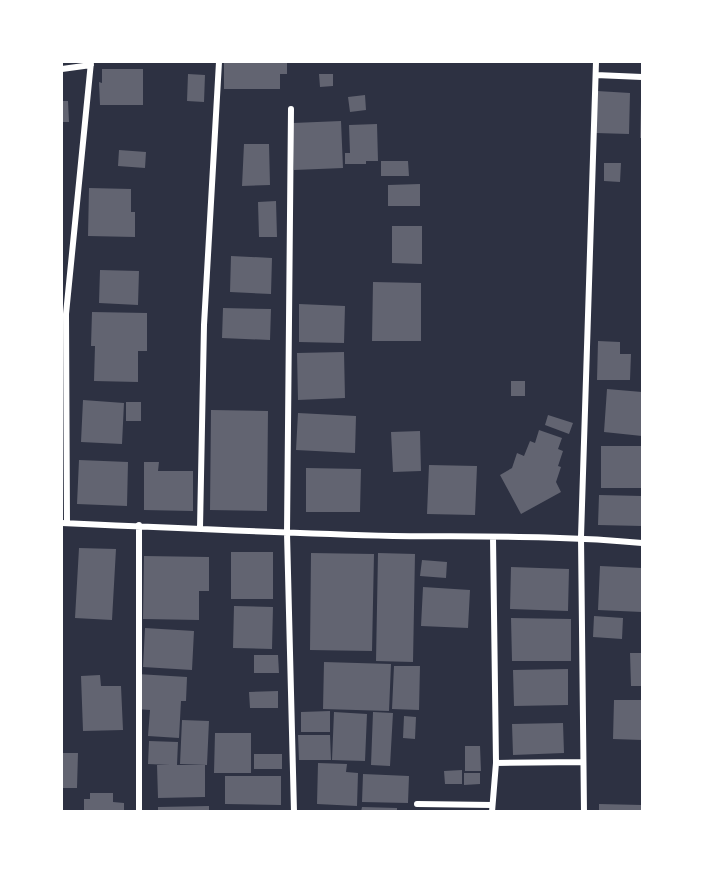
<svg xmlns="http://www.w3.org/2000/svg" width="704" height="873" viewBox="0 0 704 873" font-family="'Work Sans',sans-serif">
  <rect width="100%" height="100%" fill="#2d3142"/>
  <path fill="#626471" d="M224,62H287V74H280V89H224Z
    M102,69H143V105H100L99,82L102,83Z
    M188,74L205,75L204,102L187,101Z
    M319,74H333V86L320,87Z
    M597,91L630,93L629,134L596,133Z
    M365,95L366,110L350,112L348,97Z
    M62,101H68L69,122H62Z
    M641,101H642V138H640Z
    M341,121L343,168L294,170L293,123Z
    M377,124L378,161H366V164H345V153H350L349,125Z
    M244,144H269L270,185L242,186Z
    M119,150L146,152L145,168L118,166Z
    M381,161H408L409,176H381Z
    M604,163H621L620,182L604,181Z
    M420,184V206H388V185Z
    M89,188L131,189V212H135V237L88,236Z
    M276,201L277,237H259L258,202Z
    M392,226H422V264L392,263Z
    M231,256L272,258L271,294L230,292Z
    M100,270L139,271L138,305L99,303Z
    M373,282L421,283V341H372Z
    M299,304L345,306L344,343L299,342Z
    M223,308L271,309L270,340L222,338Z
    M92,312L147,313V351H138V382L94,381L95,346H91Z
    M598,341L620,342V354H631L630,380H597Z
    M344,352L345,398L298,400L297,353Z
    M511,381H525V396H511Z
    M607,389L642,392V436L604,432Z
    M83,400L124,403L122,444L81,442Z
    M126,402H141V421H126Z
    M211,410L268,411L267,511L210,510Z
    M298,413L356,416L355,453L296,450Z
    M548,415L573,423L569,434L545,425Z
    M539,430L562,438L558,449L563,451L558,466L561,467L556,482L561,492L521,514L500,475L512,468L517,453L524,456L530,441L535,443Z
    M420,431L421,471L393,472L391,432Z
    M601,446H642V488H601Z
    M79,460L128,462L127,506L77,504Z
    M144,462H159L158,471H193V511L144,510Z
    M429,465L477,466L475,515L427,514Z
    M306,468L361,469L360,512H306Z
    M599,495L642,496V526L598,525Z
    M79,548L116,549L112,620L75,618Z
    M231,552H273V599H231Z
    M311,553L374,554L372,651L310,650Z
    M378,553L415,554L413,662L376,661Z
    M144,556L209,557V591H199V620L143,619Z
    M422,560L447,562L446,578L420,576Z
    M600,566L642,568V612L598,610Z
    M511,567L569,569L568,611L510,609Z
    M423,587L470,590L468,628L421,626Z
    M234,606L273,607L272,649L233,648Z
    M594,616L623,618L622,639L593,637Z
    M511,618L571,619V661H512Z
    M145,628L194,631L192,670L143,667Z
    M630,653H642V686H631Z
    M254,655H278L279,673H254Z
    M324,662L391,664L389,711L323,709Z
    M394,666H420L419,710L392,709Z
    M568,669V705L514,706L513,670Z
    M137,674L187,677L186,701H181L179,738L148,736L150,710L136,709Z
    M100,675L101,686H121L123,730L83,731L81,676Z
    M278,691V708H250L249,692Z
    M614,700H642V740L613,739Z
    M330,711V732H301V712Z
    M334,712L367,714L365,761L332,760Z
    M373,712L393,713L390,766L371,765Z
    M404,716L416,717L415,739L403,738Z
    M182,720L209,721L207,765L180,764Z
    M563,723L564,753L513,755L512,724Z
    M215,733H251V773H214Z
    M298,735H330L331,760H299Z
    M149,741L178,742L177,765H205V797L158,798L157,765H170L148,764Z
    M465,746H480L481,771H465Z
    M62,753H78L77,788H62Z
    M254,754H282V769H254Z
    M318,763L347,764L346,772L358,773L357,806L317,804Z
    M462,770V784H445L444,771Z
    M464,773H480V784L464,785Z
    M363,774L409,776L408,803L362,802Z
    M225,776H281V805L225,804Z
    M90,793H113V802L124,803V812H84V799H90Z
    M599,804L642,805V812H599Z
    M209,806V812H158V807Z
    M362,807L397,808V812H361Z"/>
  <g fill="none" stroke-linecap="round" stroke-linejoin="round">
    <path stroke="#fff" stroke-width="6" d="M62,69L91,65
      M596,75L642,77
      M291,109L287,533L294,812
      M62,523C172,528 282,533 393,536C476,537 560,535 642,543
      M67,523L66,314L91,62
      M200,528L204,325L219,62
      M496,763L583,762
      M417,804L492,805
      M139,812V525
      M492,812L496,763L493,538
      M584,812L581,537L596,62"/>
  </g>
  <rect width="704" height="873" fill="none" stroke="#ffffff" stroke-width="126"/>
</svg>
